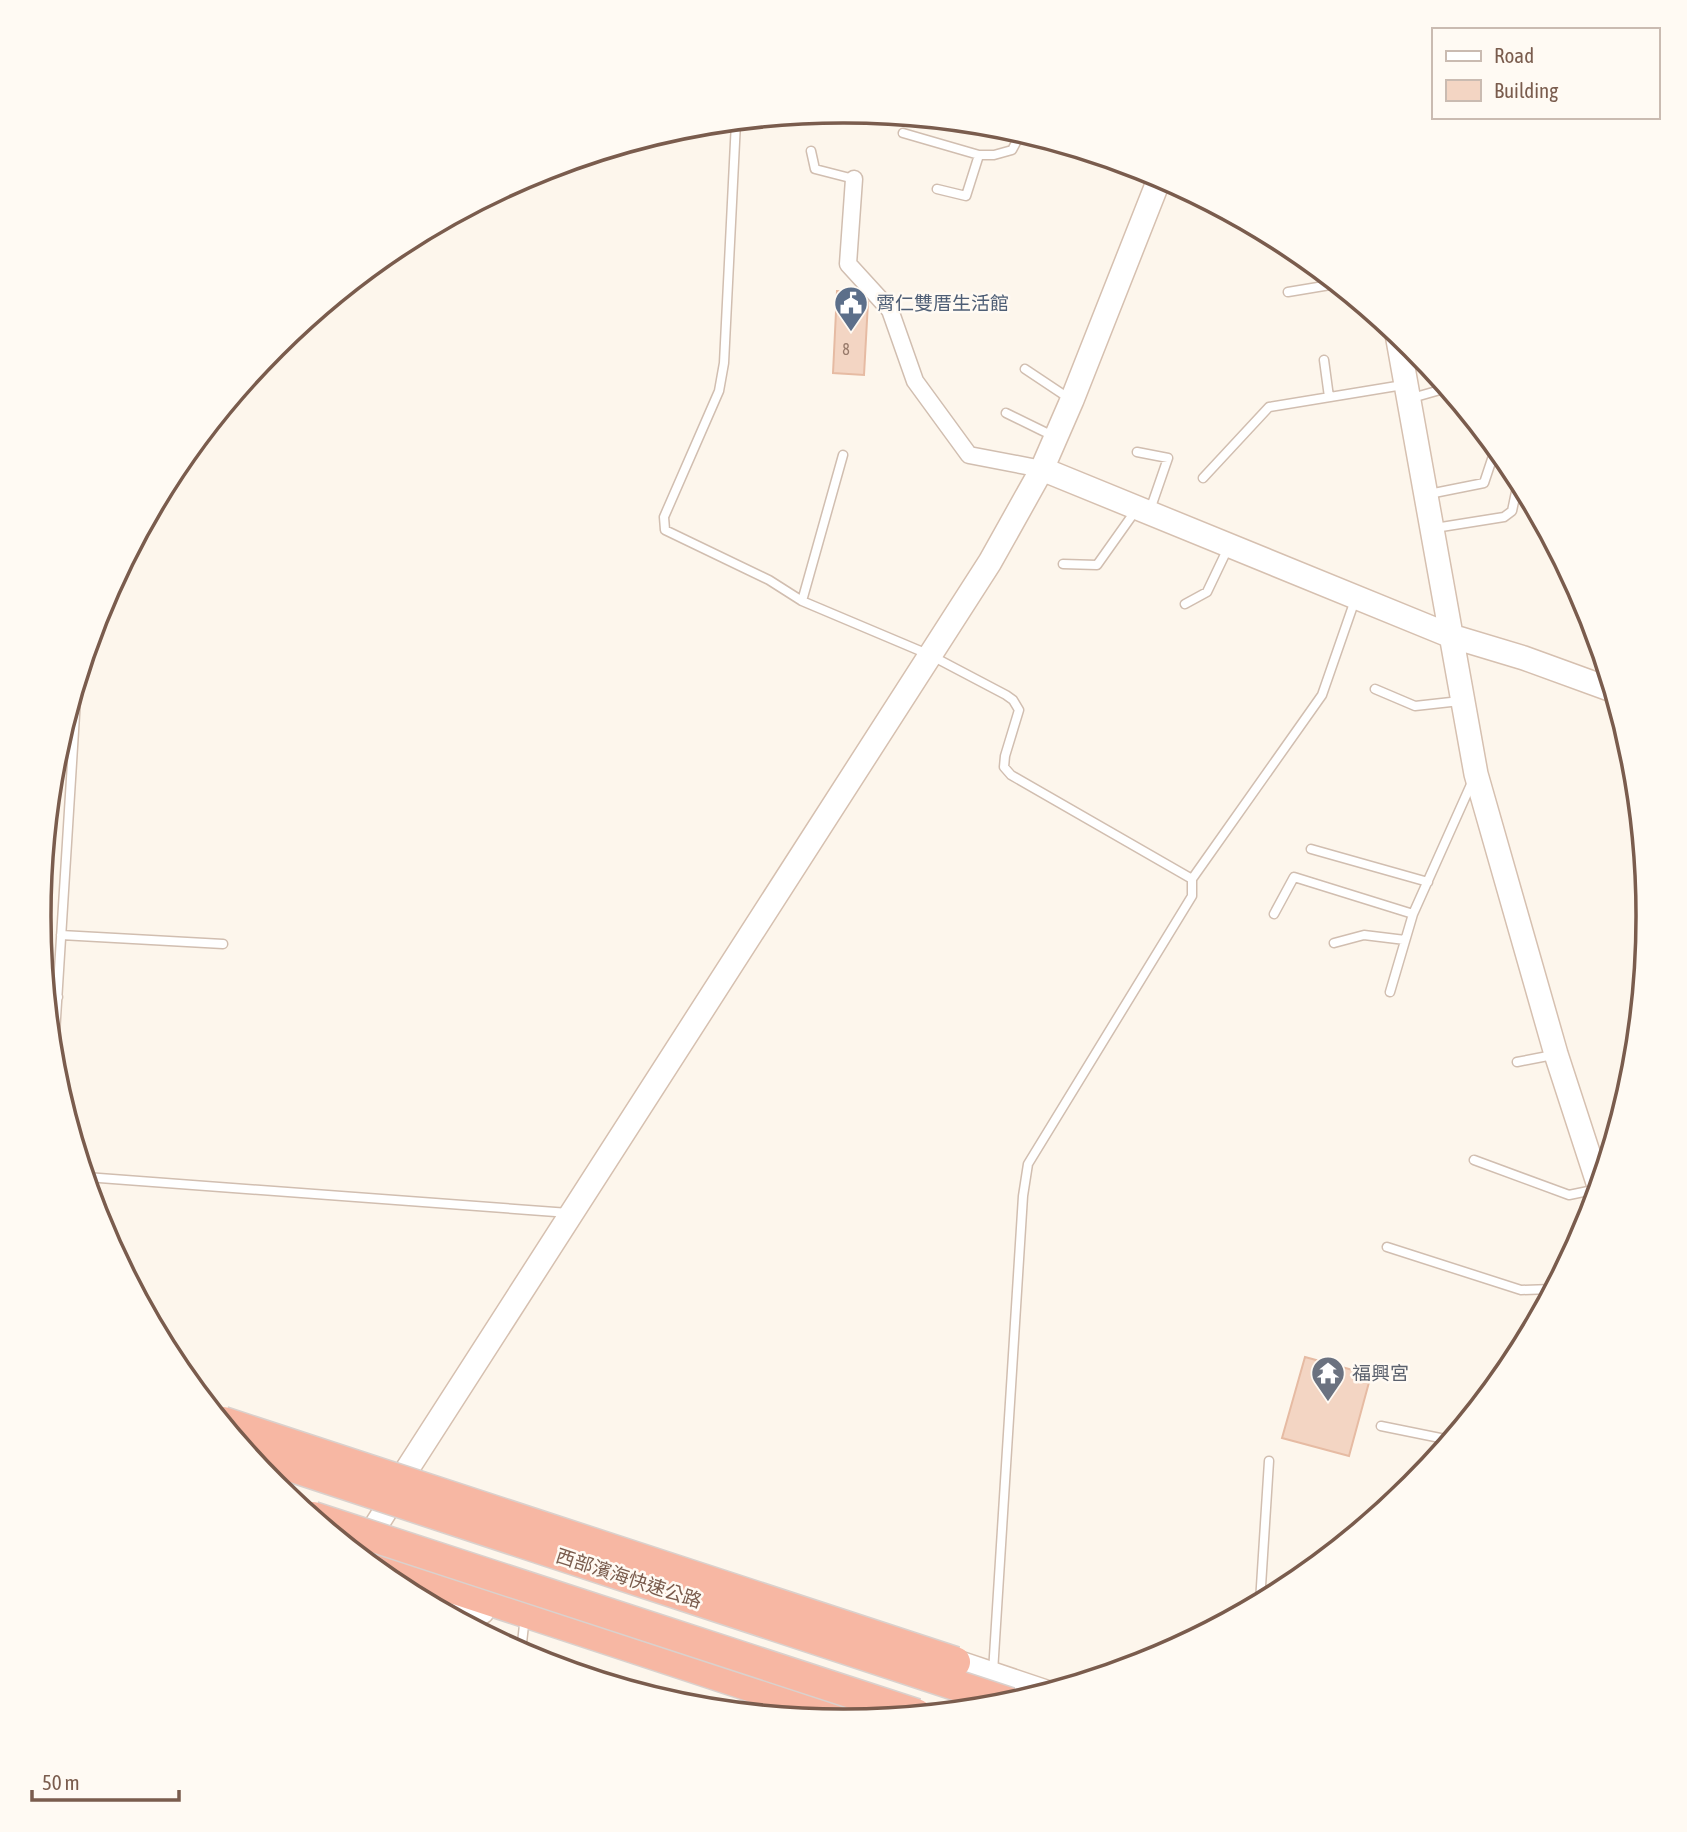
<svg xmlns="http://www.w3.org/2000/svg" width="1687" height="1832" viewBox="0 0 1687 1832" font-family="'Asap Condensed','Noto Sans TC',sans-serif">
  <rect width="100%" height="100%" fill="#fdf6ec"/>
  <path fill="#f3d5c3" stroke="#e6bba3" stroke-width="2" d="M837,291L860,292L868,302L864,375L833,373Z
    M1305,1357L1371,1375L1349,1456L1282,1438Z"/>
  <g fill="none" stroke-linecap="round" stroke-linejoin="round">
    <g stroke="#d1beb0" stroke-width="11">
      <path id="lane" d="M736,122L724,363L719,391L664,517L665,530L769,580L802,601L930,655L1006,695L1013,700L1019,710L1005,756L1004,767L1011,775L1192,879V896L1028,1164L1023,1196L993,1672
        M903,133L979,155H994L1012,150L1021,133
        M811,151L815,169L854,179
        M937,189L966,196L979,155
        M1288,292L1336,284
        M1324,360L1329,397
        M1025,369L1070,399
        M1412,398L1447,388
        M1006,413L1053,436
        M1137,452L1168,458L1150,510
        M1203,478L1269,407L1403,385
        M1429,494L1484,483L1492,459
        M1435,528L1504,517L1512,511L1517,487
        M1063,564L1097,565L1136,510
        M802,601L843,455
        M1185,604L1207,592L1228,548
        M1375,689L1415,706L1460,701
        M1311,849L1428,882
        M1192,879L1322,695L1355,600
        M1274,914L1294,877L1413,914
        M61,935L223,944
        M1334,943L1364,935L1405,940
        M1390,992L1413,914L1473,780
        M46,997H58
        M1517,1062L1553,1055
        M53,1066L77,683
        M1474,1160L1569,1195L1598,1189
        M86,1177L569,1213
        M1387,1247L1521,1290L1552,1289
        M1381,1426L1450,1440
        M1260,1602L1269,1461
        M521,1652L524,1625"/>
    </g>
    <g stroke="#d1beb0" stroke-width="19">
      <path id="street" d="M854,179L848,264L890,310L915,381L969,455L1042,469"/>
    </g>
    <g stroke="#d6c0b0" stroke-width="26">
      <path id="secondary" d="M1397,334L1476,774L1556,1054L1599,1186
        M1042,469L1451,636L1524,658L1612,690
        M362,1548L399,1489L408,1468L990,562L1042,469L1072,400L1160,177
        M404,1589L482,1612
        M939,1656L1046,1692"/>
    </g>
    <g stroke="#dad1cd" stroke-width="33">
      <path id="highway" d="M364,1559L853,1720"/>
    </g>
    <use href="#lane" stroke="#fff" stroke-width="8"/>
    <use href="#street" stroke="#fff" stroke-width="16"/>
    <use href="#secondary" stroke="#fff" stroke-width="23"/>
    <use href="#highway" stroke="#f7b7a3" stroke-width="30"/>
    <g stroke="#dad1cd" stroke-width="33" stroke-linecap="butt">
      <path id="highway-bridge" d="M223,1422L955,1662
        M247,1452L1010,1703
        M313,1517L916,1714"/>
    </g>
    <use href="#highway-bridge" stroke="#f7b7a3" stroke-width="30"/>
  </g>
  <defs>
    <g id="civic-pin" transform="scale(1.75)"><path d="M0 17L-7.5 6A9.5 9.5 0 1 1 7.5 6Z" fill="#5c6f8a" stroke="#fffaf3"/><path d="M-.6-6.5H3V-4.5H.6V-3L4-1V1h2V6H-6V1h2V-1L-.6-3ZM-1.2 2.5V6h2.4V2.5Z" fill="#fff"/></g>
    <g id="temple-pin" transform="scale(1.75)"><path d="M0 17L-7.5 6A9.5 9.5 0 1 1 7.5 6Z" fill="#6b7280" stroke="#fffaf3"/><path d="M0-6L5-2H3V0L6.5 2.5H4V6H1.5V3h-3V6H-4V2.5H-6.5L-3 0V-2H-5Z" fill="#fff"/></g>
  </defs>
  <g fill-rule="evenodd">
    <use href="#civic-pin" x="851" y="303"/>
    <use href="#temple-pin" x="1328" y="1373"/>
  </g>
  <g text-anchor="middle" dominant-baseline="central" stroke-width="5" stroke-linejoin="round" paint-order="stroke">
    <g font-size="16" fill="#987a6a">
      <text x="846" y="349">8</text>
    </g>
    <g font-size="19" fill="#4e5e75" stroke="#fffaf3" text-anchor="start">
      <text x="876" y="303">霄仁雙厝生活館</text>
    </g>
    <g font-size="19" fill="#5b616d" stroke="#fffaf3" text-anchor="start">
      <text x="1352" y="1373">福興宮</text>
    </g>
    <g font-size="19" fill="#7a5c4d" stroke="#fffaf3">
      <text transform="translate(629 1578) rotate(18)">西部濱海快速公路</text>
    </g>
  </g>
  <path d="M0 0H1687V1832H0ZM843 123H844A792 792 0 0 1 1636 915V917A792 792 0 0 1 844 1709H843A792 792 0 0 1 51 917V915A792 792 0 0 1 843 123Z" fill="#fffaf3" fill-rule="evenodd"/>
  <path fill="none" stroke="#7a5c4d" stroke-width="3.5" d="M843 123H844A792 792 0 0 1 1636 915V917A792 792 0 0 1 844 1709H843A792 792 0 0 1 51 917V915A792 792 0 0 1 843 123Z"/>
  <rect x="1432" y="28" width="228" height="91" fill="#fffaf3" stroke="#cabbb1" stroke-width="2"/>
  <rect x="1446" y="51" width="35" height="10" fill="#ffffff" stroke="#cabbb1" stroke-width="2"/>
  <text x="1494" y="63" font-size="21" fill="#7a5c4d">Road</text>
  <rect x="1446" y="80" width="35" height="21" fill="#f3d5c3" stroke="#cabbb1" stroke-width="2"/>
  <text x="1494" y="98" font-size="21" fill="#7a5c4d">Building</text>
  <path d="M32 1790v10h147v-10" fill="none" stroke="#7a5c4d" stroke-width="3.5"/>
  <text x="42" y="1790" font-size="21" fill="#7a5c4d" stroke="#fffaf3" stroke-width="5" paint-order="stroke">50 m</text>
</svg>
